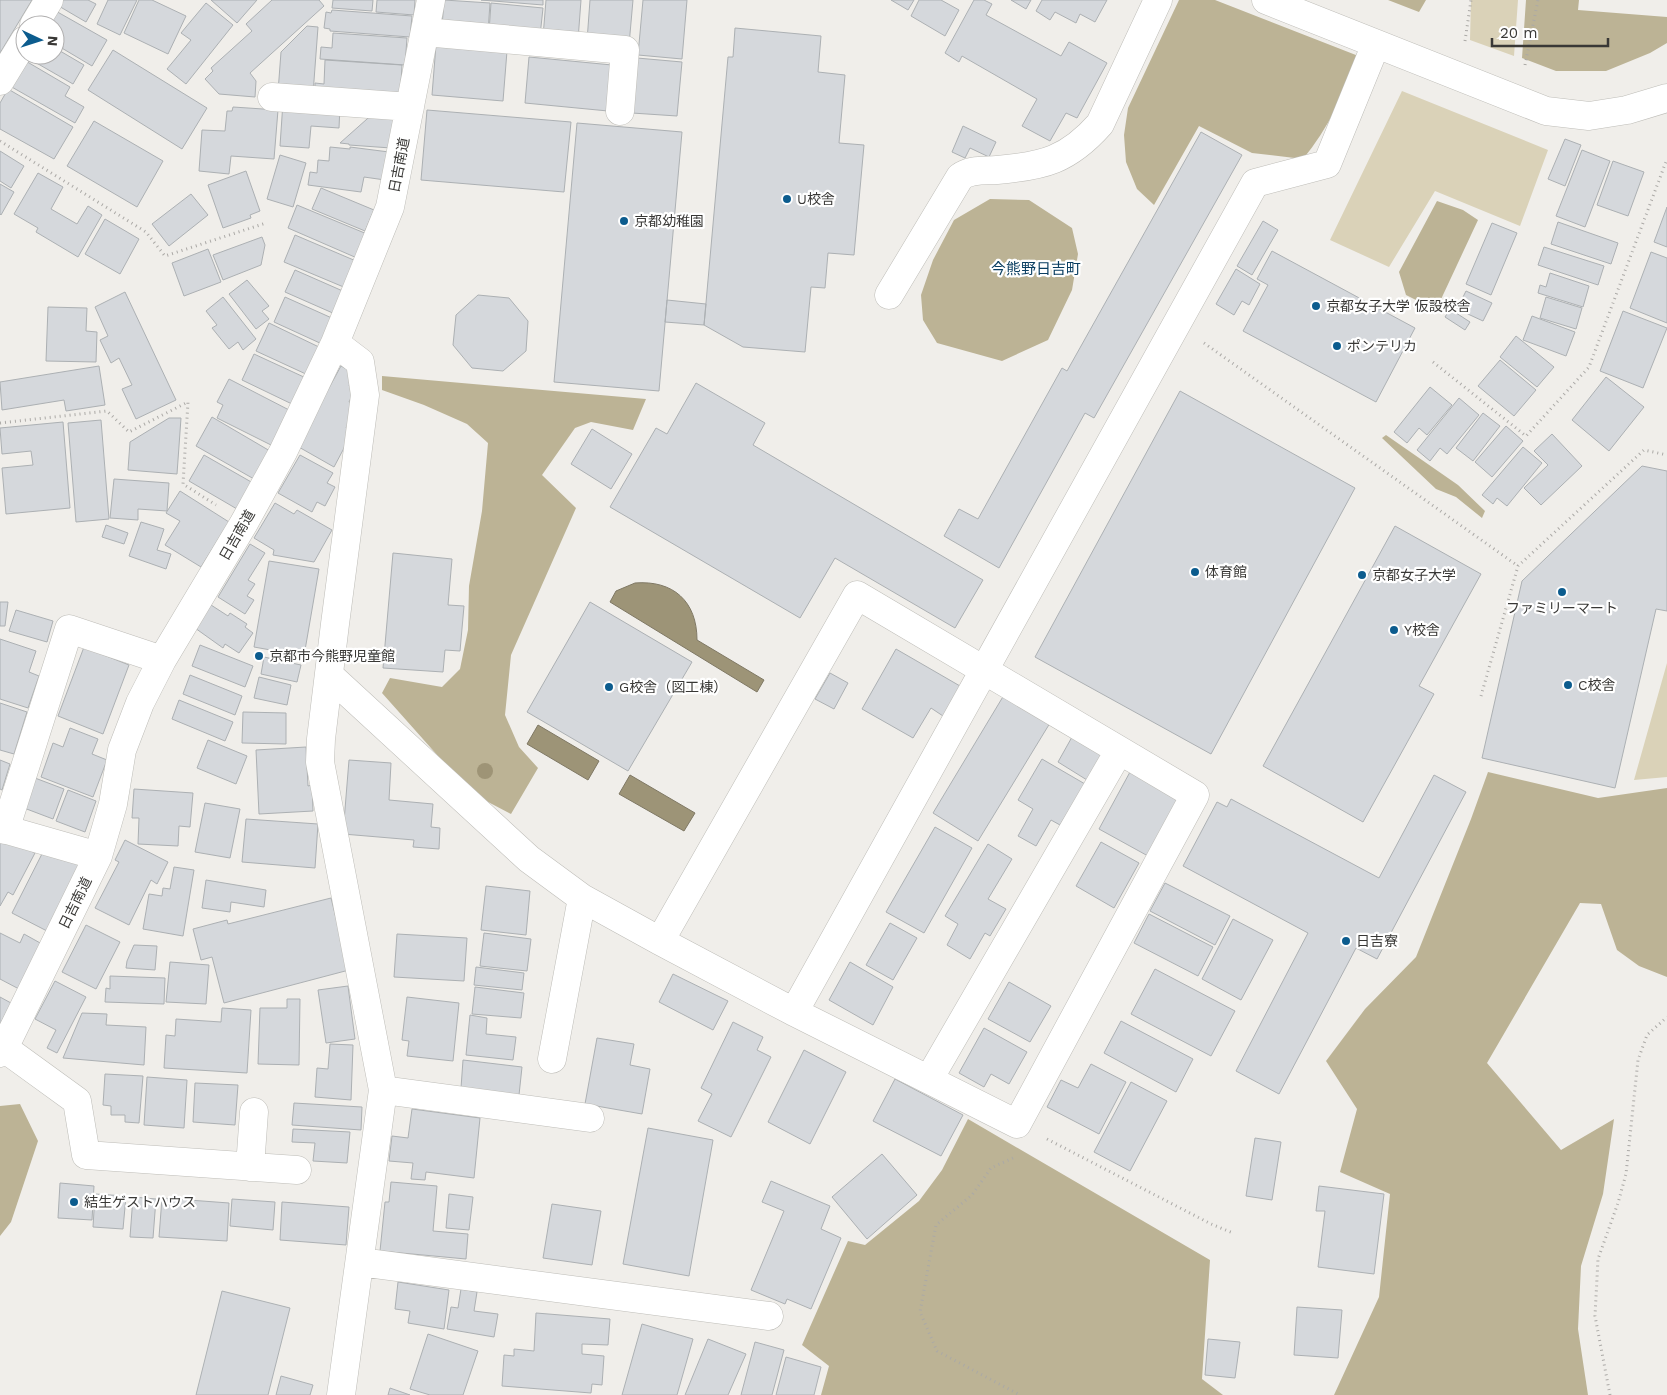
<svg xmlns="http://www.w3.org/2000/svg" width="1667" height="1395" viewBox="0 0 1667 1395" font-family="'Work Sans','Noto Sans JP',sans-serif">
  <rect width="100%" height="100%" fill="#f0eeea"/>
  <path fill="#dad2b8" d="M1471,0H1518L1514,56L1470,40Z
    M1402,91L1548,150L1520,226L1435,191L1389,267L1330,240Z
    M1667,663V777L1634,780Z"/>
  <path fill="#bcb395" d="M1179,0H1215L1361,57C1344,93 1328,129 1303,159L1252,153L1199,126L1154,205L1137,189L1126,162L1124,135L1128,108Z
    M1388,0H1426L1419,12Z
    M1526,0H1579L1578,10L1667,17V43L1650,53L1606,71H1556L1522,58Z
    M990,199L1029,200L1072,228L1078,254L1072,290L1048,340L1002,361L937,343L923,320L921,295L933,260L954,220Z
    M1437,201L1463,210L1478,220L1436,310L1406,295L1399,272Z
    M382,376L646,399L633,430L591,422L575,428L542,475L576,508L511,655L505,715L519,747L538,768L511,814L471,793L382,693L390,678L442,687L460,669L468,630L469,586L482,511L488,443L467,424L424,405L382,390Z
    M1386,435L1458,485L1485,511L1482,518L1456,497L1436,489L1382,438Z
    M1488,772L1598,798L1667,788V977L1639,966L1617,950L1601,904L1580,903L1487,1063L1561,1150L1614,1119L1603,1194L1581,1266L1578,1329L1588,1395H1334L1379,1297L1390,1194L1340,1172L1357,1109L1326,1061L1365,1009L1416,957L1471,819Z
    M20,1104L38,1141L11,1222L0,1236V1106Z
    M968,1119L1210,1260L1202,1379L1223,1395H821L829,1366L802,1345L848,1241L865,1245L919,1201L942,1170Z"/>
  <path fill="#9d9477" stroke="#7f7864" d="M635,583C673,580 697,601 697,640L764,680L757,692L610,602L616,591Z
    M538,725L599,761L588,780L527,744Z
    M630,775L695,813L684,831L619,794Z"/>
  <path fill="#d5d8dc" stroke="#acb0b3" d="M0,0H32L0,53Z
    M60,0H88L96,4L86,22L57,5Z
    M108,0H137L120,35L97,24Z
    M139,0H152L186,16L168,54L124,33Z
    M211,0H257L237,23Z
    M272,0H319L324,6L250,73L256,81L255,97L219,94L205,79L213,71L211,68L252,31L246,24Z
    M333,0H373L372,11L332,8Z
    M377,0H415L414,15L376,12Z
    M444,0L490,3L488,32L442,27Z
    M481,0H543V5Z
    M546,0H581L578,40L543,37Z
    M590,0H633L629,45L587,41Z
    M643,0H687L682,59L638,55Z
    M891,0H914L908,10Z
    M919,0H941L959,10L945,36L911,16Z
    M974,0H984L992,4L986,15L1061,56L1069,42L1107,63L1077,118L1066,113L1050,141L1022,126L1037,99L962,56L959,62L945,53Z
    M1011,0H1031L1026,9Z
    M1042,0H1107L1095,22L1080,14L1076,23L1055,12L1050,20L1036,11Z
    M206,3L233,25L186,84L167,69L191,40L181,33Z
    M491,3L543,8L540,36L489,32Z
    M54,10L107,40L92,66L55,44V25H45Z
    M332,10L412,16L410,37L330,31V29L324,28L326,12L331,13Z
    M307,26L318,27L313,94L278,92L281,52Z
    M735,28L821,36L818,72L845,75L839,143L864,145L854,255L828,253L825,288L811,287L805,352L743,347L704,325L728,57H733Z
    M333,33L407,38L405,65L320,59L321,47L332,48Z
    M436,45L507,51L503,101L432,95Z
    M55,48L84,65L73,84L33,61L37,55H55Z
    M113,50L207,108L182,149L88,90Z
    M529,57L612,65L608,111L525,103Z
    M637,58L682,62L677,116L632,113Z
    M24,60L70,87L65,96L84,107L75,123L10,86Z
    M325,60L402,65L400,100L315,94V83L324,84Z
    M8,89L73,127L54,159L0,129V103Z
    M283,102L340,106L339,128L311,126L309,148L280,146Z
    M233,107L278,110L274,159L231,156L229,174L199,171L202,130L225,131L227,111H232Z
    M427,110L571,122L564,192L421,180Z
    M376,111L394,113L391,148L349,145V144L340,143Z
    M94,121L163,161L137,207L67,166Z
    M577,123L682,132L659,391L554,382Z
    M963,126L996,142L989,157L970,148L965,158L952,152Z
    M1201,132L1242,155L1094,418L1085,413L999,568L944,536L959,509L978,519L1062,368L1067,371Z
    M1565,139L1581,145L1565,186L1548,179Z
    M330,147L350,149V147L389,152L385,180L364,177L361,192L308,185L310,172L317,173L318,160L329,161Z
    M1582,150L1610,161L1585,227L1556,216Z
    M0,151L24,166L11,188L0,181Z
    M280,155L306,163L293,207L267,199Z
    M1613,161L1644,172L1628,216L1597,205Z
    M246,171L260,211L250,215L251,218L223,228L208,185Z
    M38,173L63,187L51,209L77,224L88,206L102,215L78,257L36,232L38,228L14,214Z
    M0,184L14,192L1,215L0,214Z
    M321,188L374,210L365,231L312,209Z
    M191,194L208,215L169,246L152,224Z
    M297,205L367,234L357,258L288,228Z
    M1667,207V247L1654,242Z
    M105,219L139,239L120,274L85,254Z
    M1263,221L1278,230L1252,275L1237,266Z
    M1558,222L1618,243L1611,264L1551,244Z
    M1492,223L1517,233L1491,295L1466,284Z
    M295,235L356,261L346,288L284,262Z
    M262,237L265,245L261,265L223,280L213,255Z
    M1544,247L1604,266L1598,285L1538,265Z
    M208,249L221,282L184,296L172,263Z
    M1272,251L1415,328L1376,402L1243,331L1268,285L1257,279Z
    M1651,252L1667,258V323L1630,308Z
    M1236,269L1260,284L1249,305L1242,301L1234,315L1216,304Z
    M295,270L345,292L335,314L285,292Z
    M1550,273L1589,286L1583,307L1538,293L1540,285L1546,287Z
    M247,280L269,306L262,311L269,319L256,329L229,294Z
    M1466,291L1492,303L1483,321L1457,309Z
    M125,292L176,400L136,419L122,389L132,385L119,358L111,363L100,340L108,336L95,307Z
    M478,295L509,298L528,321L526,351L503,371L472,368L453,345L456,315Z
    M223,297L256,339L243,350L238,342L229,349L212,328L217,325L206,311Z
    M285,297L334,319L322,344L274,322Z
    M1546,297L1582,308L1576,329L1540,318Z
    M667,300L706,304L704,325L665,322Z
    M48,307L87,308L86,331L97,332L96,362L46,361Z
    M1450,309L1470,322L1465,330L1445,317Z
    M1623,311L1667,328L1643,388L1600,371Z
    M1532,316L1575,332L1566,356L1523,340Z
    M269,323L321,348L308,375L256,351Z
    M1516,336L1554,367L1537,387L1500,357Z
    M254,354L306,378L294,405L242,380Z
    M1500,360L1536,390L1514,416L1478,386Z
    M99,366L105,405L66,411L64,400L2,410L0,382Z
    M341,366L356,374L349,386L355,390L349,402L358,406L346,428L353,431L334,467L297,446Z
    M1606,377L1644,407L1609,451L1572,420Z
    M229,379L291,411L273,446L217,418L223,405L217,402Z
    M696,383L765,423L753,445L983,580L955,628L835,558L800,618L610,507L656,428L667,434Z
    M1430,387L1452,405L1427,435L1419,428L1407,443L1394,432Z
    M1180,391L1355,488L1211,754L1035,657Z
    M1459,398L1479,415L1447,454L1440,448L1430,461L1417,450Z
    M1483,413L1500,426L1473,461L1456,448Z
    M212,417L270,451L254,479L196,446Z
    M169,418H181L177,474L128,470L130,442Z
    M101,420L109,519L76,522L68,423Z
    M63,422L70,508L6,514L2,468L33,465L31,451L2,454L0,428Z
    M1506,426L1523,441L1492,477L1475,462Z
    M592,429L632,454L611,489L571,464Z
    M1552,434L1582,466L1541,505L1524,488L1548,465L1534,451Z
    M1523,447L1542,463L1507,506L1497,498L1493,504L1482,495Z
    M204,455L253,483L237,509L189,481Z
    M300,455L333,473L327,483L335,487L325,506L317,502L312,512L278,493Z
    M1642,466L1667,471V611L1656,609L1615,788L1482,758L1522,581Z
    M114,479L169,483L167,511L138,509V520L110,518Z
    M180,491L229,522L201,567L165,545L180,521L166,513Z
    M275,503L294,514L297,510L332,530L314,562L273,555L274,550L254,538Z
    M141,522L164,529L157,550L171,554L166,569L129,556Z
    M106,525L128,533L124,544L102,537Z
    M1395,526L1481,574L1419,686L1434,694L1363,822L1263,766Z
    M250,544L265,553L248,580L255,584L247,596L254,600L245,614L218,597Z
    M393,553L452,559L448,605L464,606L460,651L445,650L443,672L383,668Z
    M269,561L319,569L304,656L254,647Z
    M0,602H8L5,626H0Z
    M590,602L692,662L628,771L527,712Z
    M211,605L228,616L230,613L247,624L245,627L253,633L239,653L225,644L223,648L195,628Z
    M16,610L53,621L47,642L9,631Z
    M0,639L36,651L29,672L39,676L28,708L0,699Z
    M200,645L253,666L245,687L192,666Z
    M84,647L129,665L103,734L58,716Z
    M896,649L960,686L943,716L931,708L913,738L862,709Z
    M264,657L301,665L297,682L261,674Z
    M830,673L848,683L834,709L815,699Z
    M190,675L242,696L235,715L183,694Z
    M259,677L291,685L287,705L254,698Z
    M1004,695L1050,723L978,841L933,813Z
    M179,700L233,722L225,741L172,719Z
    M0,703L27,712L14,754L0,750Z
    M243,712L286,713V744L242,743Z
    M70,728L98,739L92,754L107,760L93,797L41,777L53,743L63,747Z
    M1072,737L1102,755L1087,780L1058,762Z
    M208,740L247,756L236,784L197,768Z
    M306,747L308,786L312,785L313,811L259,814L256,750Z
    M1042,759L1085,784L1060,825L1051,820L1036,846L1018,836L1033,809L1018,800Z
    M0,760L10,764L2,790L0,789Z
    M349,760L391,763L389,800L433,804L431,827L440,828L439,849L413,847L414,840L343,834Z
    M1130,772L1179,800L1148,856L1099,829Z
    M1434,775L1466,792L1377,959L1356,948L1279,1094L1236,1071L1308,933L1183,866L1217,802L1227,807L1231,799L1379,878Z
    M35,778L64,789L53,819L24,808Z
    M134,789L193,793L190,827L179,826L178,846L138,844L139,818H132Z
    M68,790L96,801L85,832L56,821Z
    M205,803L240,809L230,858L195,852Z
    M246,819L318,824L315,868L242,862Z
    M935,827L972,848L924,933L886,912Z
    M2,836L35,853L13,895L8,892L0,906V839Z
    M125,840L168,862L157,884L151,880L129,925L95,908L119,862L115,860Z
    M1101,842L1139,863L1114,908L1076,886Z
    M47,844L83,863L47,931L12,913Z
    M988,844L1012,859L988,899L1006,909L990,936L985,933L970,959L947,945L958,924L945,916Z
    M174,867L194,870L183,936L143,929L149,894L162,896L163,888L170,889Z
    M206,880L266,890L264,907L231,902L230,912L202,908Z
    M1165,883L1230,916L1215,945L1150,911Z
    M486,886L530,891L526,935L481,930Z
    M331,898L349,970L224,1003L212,957L201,960L193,929L227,920L228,924Z
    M1149,914L1213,947L1198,976L1134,943Z
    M1233,919L1273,940L1241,1000L1202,979Z
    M890,923L917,938L893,980L866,965Z
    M86,925L120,942L96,989L62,972Z
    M0,933L20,943L24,934L42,944L19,989L0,979Z
    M484,933L531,939L527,971L480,966Z
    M397,934L467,938L464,981L394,977Z
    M134,945L157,946L155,970L126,968L127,961Z
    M170,962L209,965L206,1004L166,1002Z
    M850,962L893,987L873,1025L829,1000Z
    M476,967L524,973L522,990L474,985Z
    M1155,969L1235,1011L1211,1056L1131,1014Z
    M673,974L728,1001L713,1030L659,1002Z
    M110,976L165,978L164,1004L105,1002L106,988L110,989Z
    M55,981L86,997L57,1053L47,1048L56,1030L35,1019Z
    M1009,982L1051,1006L1030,1042L988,1019Z
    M348,986L355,1039L326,1043L318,990Z
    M475,987L524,993L521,1018L472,1014Z
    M0,997L11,1003L0,1025Z
    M407,997L459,1003L453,1061L407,1056L409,1041L402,1040Z
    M287,999H300L299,1065L258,1064L260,1008H287Z
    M222,1008L251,1010L247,1073L164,1068L166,1035L175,1036L176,1019L221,1022Z
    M82,1013L107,1014L106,1025L146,1027L144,1065L63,1058Z
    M470,1015L487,1018L486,1034L516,1037L513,1060L466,1055Z
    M1121,1021L1193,1059L1176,1092L1104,1053Z
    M733,1022L763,1037L757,1050L771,1057L731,1137L698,1121L712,1094L701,1088Z
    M984,1028L1027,1052L1009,1084L991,1074L984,1087L959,1073Z
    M597,1038L634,1044L630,1065L650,1069L642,1114L585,1104Z
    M330,1044L353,1045L351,1100L315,1097L317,1068L328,1069Z
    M804,1050L846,1072L810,1144L768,1122Z
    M463,1060L522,1067L519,1095L461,1088Z
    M1091,1064L1126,1082L1099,1134L1047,1107L1061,1080L1078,1088Z
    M105,1074L143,1076L139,1123L125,1122V1115H111V1106L103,1105Z
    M147,1077L187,1080L184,1128L144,1125Z
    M895,1079L963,1115L941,1156L873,1121Z
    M1131,1082L1167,1101L1130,1171L1094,1152Z
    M195,1083L238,1085L235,1125L193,1122Z
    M294,1103L362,1107L361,1130L292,1125Z
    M412,1109L480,1118L474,1178L426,1172L425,1180L411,1179L413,1163L389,1161L392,1136L408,1138Z
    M648,1128L713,1140L689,1276L623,1264Z
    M293,1129L350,1132L347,1163L313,1161L315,1143L292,1142Z
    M1255,1138L1281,1142L1272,1200L1246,1196Z
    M882,1154L917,1195L867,1239L832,1197Z
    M771,1181L830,1206L821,1229L841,1238L811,1309L787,1299L785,1304L751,1290L784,1211L762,1202Z
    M391,1182L437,1186L433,1231L468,1234L466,1259L380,1251L385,1202H389Z
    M60,1183L94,1186L92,1220L58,1218Z
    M1319,1186L1384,1194L1374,1274L1318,1267L1325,1211H1316Z
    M95,1194L126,1196L123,1229L93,1227Z
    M449,1194L473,1197L469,1230L446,1228Z
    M133,1197L156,1199L153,1238L130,1237Z
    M162,1198L229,1203L227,1241L159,1237Z
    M232,1199L275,1202L273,1230L230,1226Z
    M282,1202L349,1207L346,1245L280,1240Z
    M552,1204L601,1211L592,1265L543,1258Z
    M398,1282L449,1290L444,1329L408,1323L410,1311L395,1309Z
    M461,1289L477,1292L474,1311L498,1314L494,1337L447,1329L451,1307L458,1308Z
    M222,1291L290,1308L268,1395H196Z
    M1297,1307L1342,1310L1338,1358L1294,1355Z
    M536,1313L610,1319L608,1345L582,1344V1354L604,1356L602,1385L592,1384L591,1393L502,1386L504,1355L514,1356V1349L534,1351Z
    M642,1324L693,1339L677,1395H622Z
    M428,1334L478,1351L463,1395H430L410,1389Z
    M708,1339L746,1354L728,1395H685Z
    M1208,1339L1240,1342L1235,1378L1205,1375Z
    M755,1342L784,1350L772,1395H741Z
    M786,1357L821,1367L814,1395H776Z
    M281,1376L313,1385L310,1395H276Z
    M390,1388L410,1395H388Z"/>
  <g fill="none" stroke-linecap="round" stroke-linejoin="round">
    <g stroke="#bebdb8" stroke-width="29">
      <path id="minor" d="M1266,0L1546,111L1589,116L1627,110L1667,98
        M34,25L49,0
        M425,32L625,50L620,111
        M0,81L25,40
        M272,97L410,107
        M889,295L960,177C970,169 985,171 997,170C1044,166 1068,160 1100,124L1158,0
        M335,343L360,362L365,395L335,624L321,739L320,762L383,1090L341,1395
        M329,675L529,859L582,898L660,941L794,1012L1017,1124L1195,795L857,595L660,941
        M0,828L98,856
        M5,830L69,629L162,660
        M794,1012L1255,183L1327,164L1376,44
        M4,1048L77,1101L86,1155L297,1170
        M0,1053L4,1048L98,856L113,804L122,750L140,703L162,660L244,523L283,452L335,343L390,207L431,0
        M552,1059L582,898
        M929,1079L1119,751
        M383,1090L590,1118
        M250,1167L254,1112
        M360,1262L769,1316"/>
    </g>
    <path stroke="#aba9a6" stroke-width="3" stroke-dasharray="1 4" stroke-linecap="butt" d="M1465,41L1471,0
      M1525,65L1538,0
      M0,141L146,232L165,256L266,223
      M1204,343L1518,566
      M1433,362L1526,436L1589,367L1667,159
      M0,423L107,411L129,432L188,402L183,484L216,505
      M1481,696L1518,566L1644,450L1667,455
      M1047,1139L1211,1224L1233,1233
      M1013,1158L991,1168L972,1195L936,1225L920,1312L937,1351L1020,1395
      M1610,1395L1595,1316L1598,1259L1618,1203L1626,1174L1638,1060L1647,1035L1667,1017"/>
    <use href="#minor" stroke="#fff" stroke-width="28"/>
  </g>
  <circle fill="#9e9476" cx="485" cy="771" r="8"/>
  <g fill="#0c5c8e" stroke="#fff" stroke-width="2">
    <circle cx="787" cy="199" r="5"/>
    <circle cx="624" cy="221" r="5"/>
    <circle cx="1316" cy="306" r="5"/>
    <circle cx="1337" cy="346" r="5"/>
    <circle cx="1195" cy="572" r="5"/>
    <circle cx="1362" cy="575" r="5"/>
    <circle cx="1562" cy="592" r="5"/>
    <circle cx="1394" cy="630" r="5"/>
    <circle cx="259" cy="656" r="5"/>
    <circle cx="1568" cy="685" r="5"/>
    <circle cx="609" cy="687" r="5"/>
    <circle cx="1346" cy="941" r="5"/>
    <circle cx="74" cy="1202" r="5"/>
  </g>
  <g text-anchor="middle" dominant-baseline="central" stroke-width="4.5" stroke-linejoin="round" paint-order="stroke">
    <g font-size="14" fill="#393836" stroke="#fff">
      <text transform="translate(399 165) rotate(-79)">日吉南道</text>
      <text transform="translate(237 535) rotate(-60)">日吉南道</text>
      <text transform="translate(75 903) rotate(-64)">日吉南道</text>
    </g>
    <g font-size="14" fill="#393836" stroke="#fff" text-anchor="start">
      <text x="797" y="199">U校舎</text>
      <text x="634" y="221">京都幼稚園</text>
      <text x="1326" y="306">京都女子大学 仮設校舎</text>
      <text x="1347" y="346">ポンテリカ</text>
      <text x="1205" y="572">体育館</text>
      <text x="1372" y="575">京都女子大学</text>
      <text x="1562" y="608" text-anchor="middle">ファミリーマート</text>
      <text x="1404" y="630">Y校舎</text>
      <text x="269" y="656">京都市今熊野児童館</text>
      <text x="1578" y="685">C校舎</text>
      <text x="619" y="687">G校舎（図工棟）</text>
      <text x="1356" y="941">日吉寮</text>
      <text x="84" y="1202">結生ゲストハウス</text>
    </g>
    <g font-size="15" fill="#0a3e61" stroke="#fff">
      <text x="1036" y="269">今熊野日吉町</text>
    </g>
  </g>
  <g transform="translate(40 40) rotate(94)"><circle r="24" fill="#ffffff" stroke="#b0afaf"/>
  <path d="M0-4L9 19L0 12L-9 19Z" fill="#0c5c8e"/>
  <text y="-8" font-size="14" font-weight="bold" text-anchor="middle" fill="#393836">N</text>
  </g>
  <path d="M1492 38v8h116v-8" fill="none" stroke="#393836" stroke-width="2.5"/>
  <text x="1500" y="38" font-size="15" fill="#393836" stroke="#ffffff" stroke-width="4" paint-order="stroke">20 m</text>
</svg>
